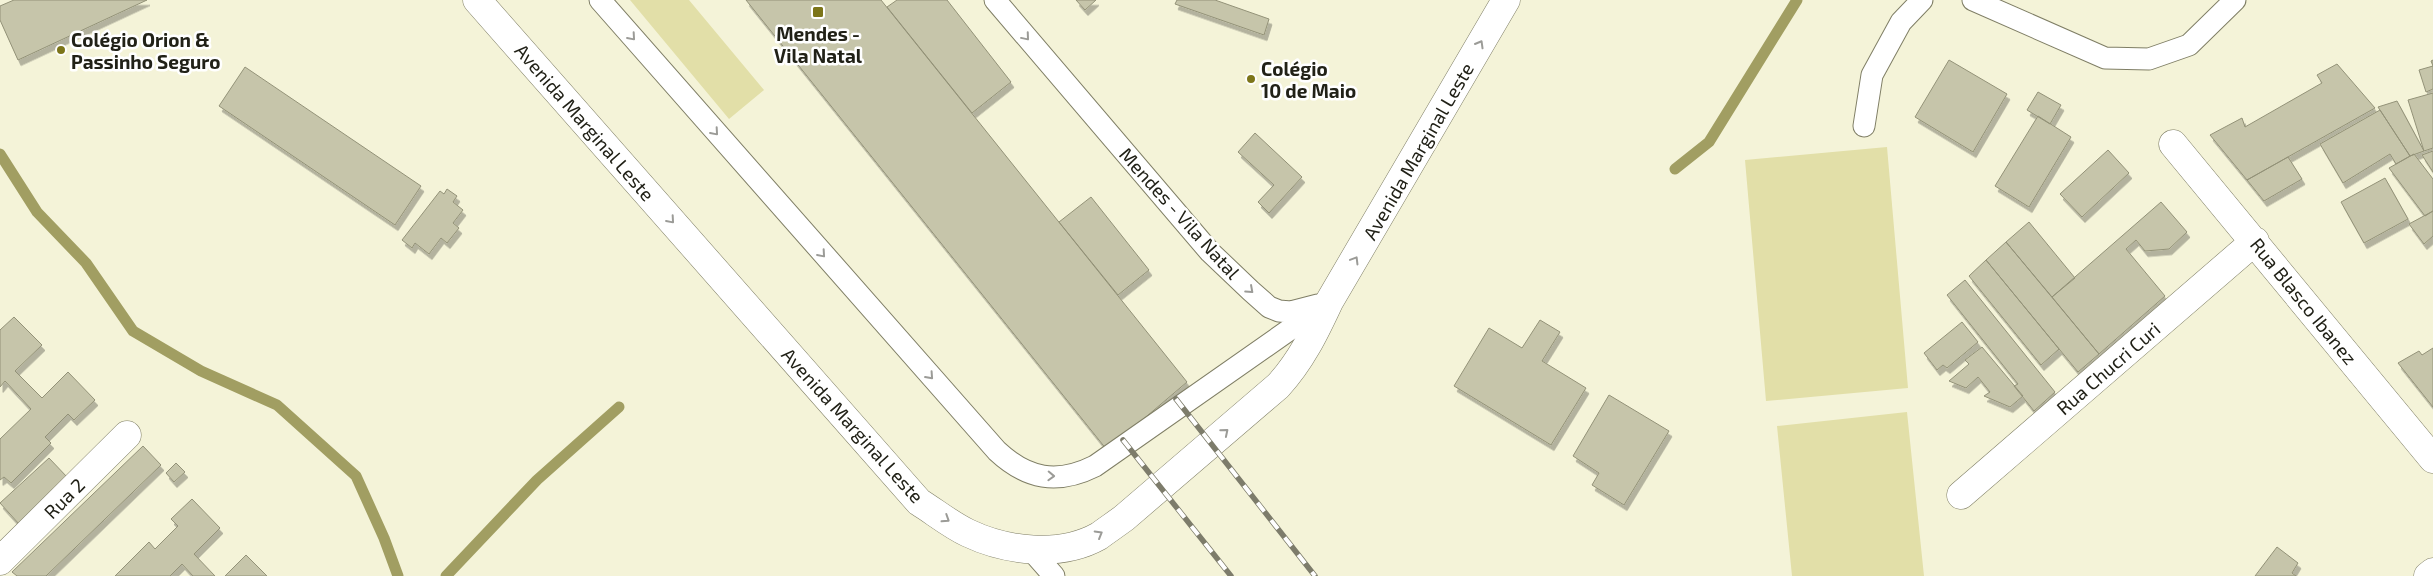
<svg xmlns="http://www.w3.org/2000/svg" width="2433" height="576" viewBox="0 0 2433 576" font-family="'Exo 2',sans-serif">
  <defs>
    <filter id="shadow"><feDropShadow dx="3" dy="5.5" stdDeviation="0" flood-color="#0004"/></filter>
  </defs>
  <rect width="100%" height="100%" fill="#f4f3d8"/>
  <path fill="#e2dfa8" d="M630,0H689L764,90L729,119Z
    M1887,147L1908,388L1766,401L1745,160Z
    M1907,412L1924,576H1792L1777,426Z"/>
  <g fill="none" stroke-linecap="round" stroke-linejoin="round">
    <path stroke="#a19e62" stroke-width="11" d="M0,154L37,212L86,263L133,331L201,371L277,405L356,476L384,538L398,576
      M1675,169L1709,142L1797,0
      M446,576L537,480L619,407"/>
  </g>
  <path fill="#c6c5aa" stroke="#939278" filter="url(#shadow)" d="M14,0H147L18,60L0,20V6Z
    M746,0H881L1187,382L1107,450Z
    M897,0H947L1011,82L972,113L887,7Z
    M1076,0H1096L1085,10Z
    M1177,0H1215L1269,19L1264,35L1175,4Z
    M1949,60L2007,94L1973,152L1915,117Z
    M2433,60V89L2426,92L2419,70L2433,66L2431,61Z
    M2337,64L2375,108L2247,180L2210,135L2242,118L2245,127L2322,83L2317,75Z
    M245,67L421,186L395,225L219,106Z
    M2038,92L2061,105L2050,124L2027,110Z
    M2433,93V148L2424,151L2408,100Z
    M2397,101L2424,151L2410,156L2378,107Z
    M2380,110L2410,156L2396,164L2390,154L2343,183L2320,144Z
    M2038,116L2071,137L2029,207L1995,186Z
    M1255,133L1302,177L1269,213L1258,202L1274,185L1238,152Z
    M2108,150L2129,173L2082,217L2060,194Z
    M2433,151V172L2422,155Z
    M2414,154L2433,179V211L2425,216L2389,168Z
    M2288,157L2302,179L2264,201L2247,180Z
    M2385,178L2408,219L2364,243L2341,202Z
    M447,189L457,196L453,202L463,210L453,223L459,228L447,243L441,238L429,254L415,243L412,248L402,240L440,191L444,194Z
    M1091,197L1149,270L1118,295L1059,222Z
    M2161,202L2187,232L2169,249L2145,251L2136,240L2126,249L2165,296L2099,354L2052,297Z
    M2433,211V236L2424,244L2409,224Z
    M2029,222L2075,278L2052,297L2006,242Z
    M2006,242L2099,354L2078,372L1986,260Z
    M1986,260L2059,349L2041,365L1969,276Z
    M1965,280L2055,392L2034,411L2014,386L2018,384L1947,295Z
    M14,317L42,345L15,371L42,398L68,372L95,400L74,420L68,414L45,437L51,443L11,483L4,477L0,480V439L31,409L5,381L0,387V330Z
    M1540,320L1560,332L1542,361L1586,388L1551,445L1454,386L1489,328L1522,348Z
    M1962,322L1978,342L1947,368L1943,365L1937,370L1924,353Z
    M1982,347L2023,396L2010,407L1984,396L1990,392L1978,377L1966,388L1949,381L1969,364L1965,360Z
    M2433,348V407L2398,363L2419,351L2422,355Z
    M1609,395L1669,431L1624,505L1592,485L1599,473L1573,456Z
    M143,446L161,465L46,576H17L12,572Z
    M49,458L68,478L19,524L0,503Z
    M176,463L185,472L174,482L166,473Z
    M192,499L220,528L194,554L215,576H193L182,564L170,576H115L149,542L155,549L178,526L171,519Z
    M2277,547L2298,563L2292,573L2296,576H2255Z
    M246,555L267,576H225Z"/>
  <g fill="none" stroke-linecap="round" stroke-linejoin="round">
    <g stroke="#7f7e65" stroke-width="23">
      <path id="service" d="M600,0L997,451C1027,479 1057,485 1095,466L1329,302
        M995,0L1210,252L1251,291L1269,307L1279,311L1291,312L1318,305
        M1973,0L2105,58L2149,59L2189,45L2235,0
        M1864,126L1872,75L1901,22L1922,0
        M1032,551L1054,576"/>
    </g>
    <g stroke="#7f7e65" stroke-width="29">
      <path id="minor" d="M2173,144L2433,459
        M1961,495L2255,241
        M0,561L127,435
        M2428,576L2433,572"/>
    </g>
    <g stroke="#7f7e65" stroke-width="29">
      <path id="tertiary" d="M477,0L919,502C935,512 951,525 968,533C1006,551 1060,558 1099,536C1107,530 1116,524 1124,518L1278,386C1301,361 1315,332 1329,302L1506,0"/>
    </g>
    <use href="#service" stroke="#fff" stroke-width="21"/>
    <use href="#minor" stroke="#fff" stroke-width="28"/>
    <use href="#tertiary" stroke="#fff" stroke-width="28"/>
    <g stroke="#7d7c6b" stroke-width="5.5">
      <path id="rail" d="M1176,399L1315,576
        M1123,440L1231,576"/>
    </g>
    <use href="#rail" stroke="#fff" stroke-width="4" stroke-dasharray="11" stroke-linecap="butt"/>
  </g>
  <defs><path id="oneway-chevron" d="M-2-3.5L2.5 0L-2 3.5" fill="none" stroke-width="1.6" stroke-linecap="round" stroke-linejoin="round" transform="scale(1.25)"/></defs>
  <g stroke="#9b9b97">
    <use href="#oneway-chevron" transform="translate(632 37) rotate(49)"/>
    <use href="#oneway-chevron" transform="translate(1026 37) rotate(50)"/>
    <use href="#oneway-chevron" transform="translate(1480 44) rotate(-60)"/>
    <use href="#oneway-chevron" transform="translate(715 132) rotate(49)"/>
    <use href="#oneway-chevron" transform="translate(671 220) rotate(49)"/>
    <use href="#oneway-chevron" transform="translate(822 254) rotate(49)"/>
    <use href="#oneway-chevron" transform="translate(1355 260) rotate(-59)"/>
    <use href="#oneway-chevron" transform="translate(1250 290) rotate(42)"/>
    <use href="#oneway-chevron" transform="translate(930 376) rotate(48)"/>
    <use href="#oneway-chevron" transform="translate(1225 432) rotate(-40)"/>
    <use href="#oneway-chevron" transform="translate(1051 476) rotate(2)"/>
    <use href="#oneway-chevron" transform="translate(946 519) rotate(33)"/>
    <use href="#oneway-chevron" transform="translate(1099 534) rotate(-30)"/>
  </g>
  <g fill="#7c7519" stroke="#fff" stroke-width="2">
    <rect x="812" y="6" width="12" height="12" rx="2.5"/>
    <circle cx="61" cy="50" r="5"/>
    <circle cx="1251" cy="79" r="5"/>
  </g>
  <g text-anchor="middle" dominant-baseline="central" stroke-width="5" stroke-linejoin="round" paint-order="stroke">
    <g font-size="19" font-weight="bold" fill="#212117" stroke="#fff" text-anchor="start">
      <text x="818" y="33" text-anchor="middle">Mendes -<tspan x="818" dy="22">Vila Natal</tspan></text>
      <text x="71" y="39">Colégio Orion &amp;<tspan x="71" dy="22">Passinho Seguro</tspan></text>
      <text x="1261" y="68">Colégio<tspan x="1261" dy="22">10 de Maio</tspan></text>
    </g>
    <g font-size="19" fill="#212117" stroke="#fff">
      <text transform="translate(585 122) rotate(49)">Avenida Marginal Leste</text>
      <text transform="translate(1418 151) rotate(-60)">Avenida Marginal Leste</text>
      <text transform="translate(1180 213) rotate(48)">Mendes - Vila Natal</text>
      <text transform="translate(2304 301) rotate(51)">Rua Blasco Ibanez</text>
      <text transform="translate(2108 368) rotate(-41)">Rua Chucri Curi</text>
      <text transform="translate(853 425) rotate(48)">Avenida Marginal Leste</text>
      <text transform="translate(64 498) rotate(-45)">Rua 2</text>
    </g>
  </g>
</svg>
